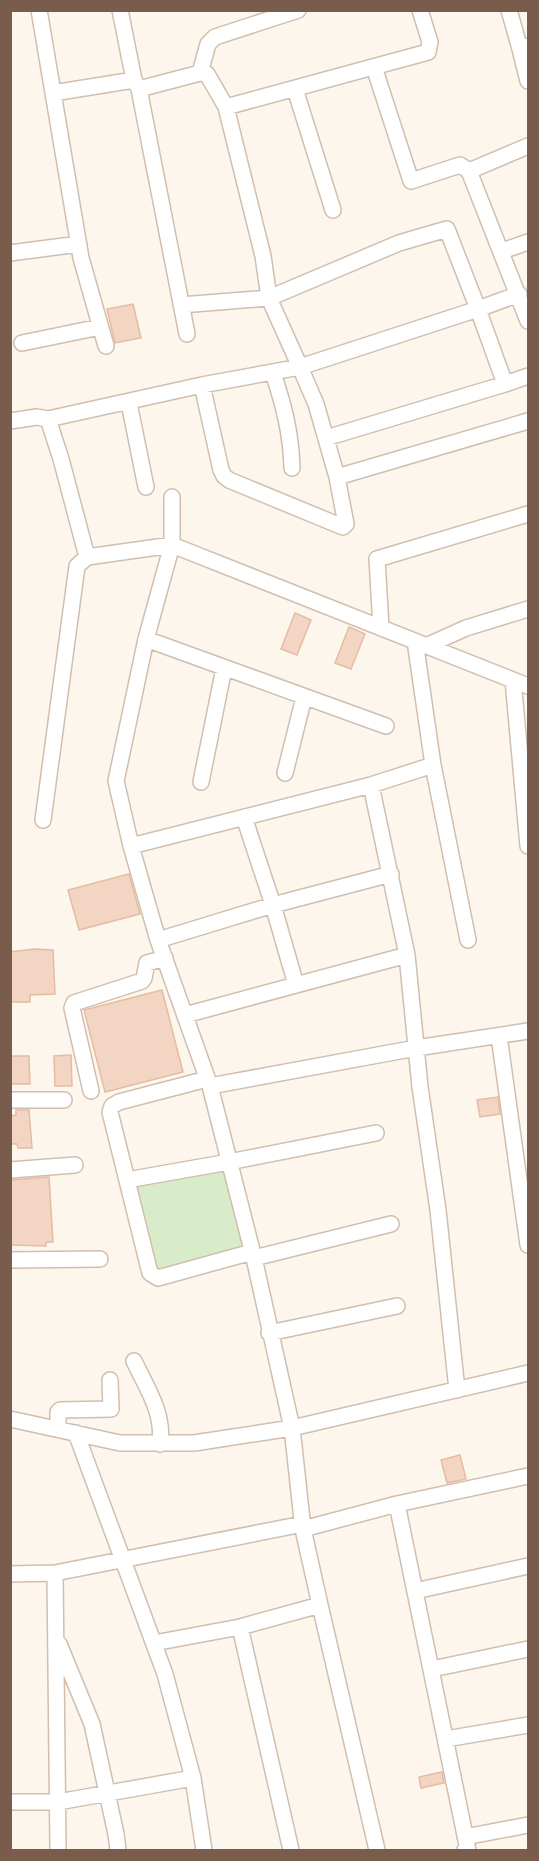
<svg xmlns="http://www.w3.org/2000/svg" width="539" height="1861" viewBox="0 0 539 1861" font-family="'Sofia Sans Condensed',sans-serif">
  <rect width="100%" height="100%" fill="#fdf6ec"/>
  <path fill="#d8ecc9" d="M214,1170L221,1171L225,1175L243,1248L156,1271L135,1187Z"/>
  <path fill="#f3d5c3" stroke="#e6bba3" stroke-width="1.5" d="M133,304L141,338L115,343L107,309Z
    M295,613L311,620L297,655L281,649Z
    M349,627L365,634L351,669L335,663Z
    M129,874L140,914L79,930L68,890Z
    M35,949L53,950L55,994L30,995V1002H10V952Z
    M162,990L183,1072L105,1092L84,1010Z
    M71,1055L72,1086H55L54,1056Z
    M10,1056H29L30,1084H10Z
    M498,1097L500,1114L480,1117L477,1100Z
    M16,1110H29L32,1148H18L17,1144H10V1116L16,1115Z
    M49,1177L53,1242H46V1246L10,1245V1180Z
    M460,1455L466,1479L447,1483L441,1460Z
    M442,1772L444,1783L421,1788L419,1777Z"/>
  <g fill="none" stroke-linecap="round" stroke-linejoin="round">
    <g stroke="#d1beb0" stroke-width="18">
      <path id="minor" d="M39,10L81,258L106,346
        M120,10L134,80
        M509,10L520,49L528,46
        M520,49L528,81
        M374,67L411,181L460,165L469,171
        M200,73L208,44L215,37L298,10
        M139,89L200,73L207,74L226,107L263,256L269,298L181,305
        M295,89L333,210
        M53,93L134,80L139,89L187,334
        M226,107L428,52L430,42L420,10
        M528,146L469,171L528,321
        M447,229L478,309L300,367L269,298L399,243Z
        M502,251L528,242
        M10,253L79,244
        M22,343L100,327
        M273,373C284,406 291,433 292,468
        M505,384L528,376
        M202,385L221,470L224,476L229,480L343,527L346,524L337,477
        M129,403L146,487
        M48,419L202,385L300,367L316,404L337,477L528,421
        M10,421L37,417L48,419L61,459L87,557L172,545L528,686
        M326,438L505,384L478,309L519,294
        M172,497V545L146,639L116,781L131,846L158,940L210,1086L254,1258L292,1428L303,1529L397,1504L468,1850H465
        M381,628L377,559L528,514
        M146,639L386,726
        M415,641L433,765L371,785L407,955L420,1087L438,1210L457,1390
        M426,646L466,628L528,609
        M513,680L528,846
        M433,765L468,940
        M285,773L304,697
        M201,782L224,668
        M244,817L273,905L296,985
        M43,820L77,566L87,557
        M131,846L371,785
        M158,940L273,905L391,874
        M185,1015L407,955
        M499,1036L528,1245
        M207,1079L119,1102L112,1106L110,1112L150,1273L158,1278L252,1252
        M210,1086L416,1048L528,1031
        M91,1091L72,1008L74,1003L142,981L144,978L147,963L165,958
        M10,1100H64
        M10,1170L75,1165
        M127,1180L229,1162L376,1133
        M254,1258L391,1224
        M10,1260L100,1259
        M269,1333L397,1306
        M134,1361C147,1389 164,1412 160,1444
        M10,1419L120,1443H194L292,1428L528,1373
        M58,1429V1412L60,1410L111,1409L110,1380
        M76,1433L165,1674L193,1778L204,1850
        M397,1504L528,1476
        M303,1529L320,1605
        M55,1573L303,1524
        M10,1574L55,1573L58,1850
        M415,1591L528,1566
        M240,1627L320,1605L377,1850
        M154,1643L240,1627L291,1850
        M59,1644L92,1724L116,1834L118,1850
        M432,1669L528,1649
        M446,1739L528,1725
        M10,1802H58L193,1778
        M465,1837L528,1825"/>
    </g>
    <use href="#minor" stroke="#fff" stroke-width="15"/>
  </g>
  <rect width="539" height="1861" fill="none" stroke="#7a5c4d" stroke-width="24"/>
</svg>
